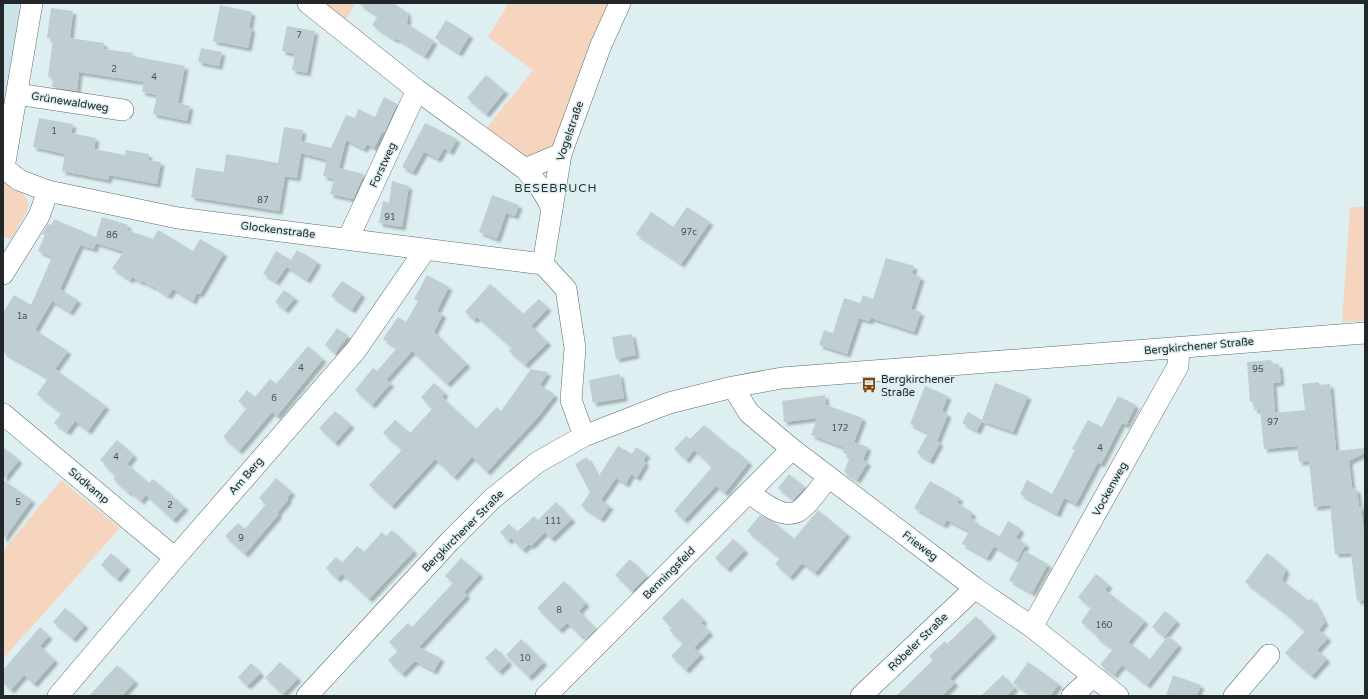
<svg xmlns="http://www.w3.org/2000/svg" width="1368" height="699" viewBox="0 0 1368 699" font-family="'Varela Round',sans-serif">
  <defs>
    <filter id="shadow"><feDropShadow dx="3.5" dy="3.5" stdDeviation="1" flood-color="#0004"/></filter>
  </defs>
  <rect width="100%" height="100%" fill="#deeff2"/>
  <path fill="#cbe4e9" d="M3,3H27L3,129Z"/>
  <path fill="#f6d5bf" d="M323,3H356L345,20Z
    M509,3H624L559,181L486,129L533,70L488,37Z
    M3,179L14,190L22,193L28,201V209L11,239L3,236Z
    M1350,207H1365V321L1342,322Z
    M61,480L120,528L3,659V551Z"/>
  <path fill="#beced2" filter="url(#shadow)" d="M358,3H393L407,12L408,20L406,23L434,41L425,56L396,38L395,40L372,25L378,16Z
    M220,5L252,12L249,28H252L248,48L213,41Z
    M51,8L73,11L70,38L104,43L103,49L133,53L132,56L185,66L178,103L190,106L187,121L153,114L157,95L142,92L144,82L79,72L77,91L52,87L53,78L48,77L53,39L47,38Z
    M446,20L470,35L459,53L435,38Z
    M287,26L315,31L307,73L292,70L295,54L282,51Z
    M201,48L222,52L219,66L198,62Z
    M486,75L505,91L486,114L467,98Z
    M384,97L397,104L384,133L382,132L374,148L367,144L364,149L346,140L339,168L364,174L353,199L330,194L334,179L323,176L327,160L301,153L297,178L285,176L279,211L191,197L196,168L224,172L226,154L278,163L284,127L303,130L301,141L331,148L346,115L355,118L358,109L375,117Z
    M39,118L73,124L71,133L96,138L94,149L125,155L126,150L149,154L148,160L161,162L157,184L109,175L108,180L62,171L65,154L33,147Z
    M425,123L457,139L450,152L444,148L438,159L424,152L413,172L402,167Z
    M392,181L409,186L402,227L379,223L383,201L389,203Z
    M492,195L519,205L515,216L506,213L497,239L479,232Z
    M687,207L710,222L681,264L636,234L651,212L673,227Z
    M102,217L128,225L127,230L153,239L158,230L193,251L200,239L224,253L200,294L197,293L193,301L173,289L168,296L153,286V287L142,281L141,282L132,277L130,280L112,268L124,252L96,243L94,249L80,245L60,289L78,300L70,312L52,301L35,330L68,351L55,369L106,406L88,431L75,421L67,432L54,423L62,413L37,394L51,374L48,378L3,352V313L14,295L31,305L52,257L38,251L45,235L42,234L48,224L52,225L54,219L96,237Z
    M297,250L318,262L307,280L287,267L290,262L276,282L263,274L276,251L291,260Z
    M886,258L914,266L912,274L921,277L911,309L921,312L914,332L871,318L869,321L859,318L847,354L819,345L824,330L833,333L844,298L860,303L863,295L873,299Z
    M427,275L449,287L437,311L443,314L434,332L467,364L447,384L412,351L386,380L391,383L372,405L355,390L373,368L377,371L397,348L383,339L398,317L406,322L418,301L414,299Z
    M342,281L362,294L352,310L331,296Z
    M490,284L523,314L539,299L548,308L531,326L548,342L525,365L509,351L512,348L477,317L474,320L465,312Z
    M284,290L295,298L285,310L275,302Z
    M337,328L348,336L335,353L325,345Z
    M632,334L636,355L616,359L612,337Z
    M308,346L323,359L277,416L272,412L239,451L223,437L247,408L238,401L247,390L255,397L270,379L276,384Z
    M1271,360L1272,364H1279L1281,382L1273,383L1275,413L1305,410L1302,384L1319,382V385L1330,384L1336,451L1365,448V453L1349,461L1352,487L1357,490L1359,506H1361L1365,543V600L1357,601L1351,553L1335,554L1330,505L1314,507L1309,461L1299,462L1297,446L1264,449L1260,409L1254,410V402H1250L1247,362Z
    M531,369L548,372L540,385L555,395L538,417L487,472L472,457L454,477L435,459L392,506L369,485L402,450L383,433L395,420L410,433L432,409L421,397L434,383L445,393L442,397L476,429L497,407L501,411Z
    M620,374L624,398L593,403L589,380Z
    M995,383L1028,396L1013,432L982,421L977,431L962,423L968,412L982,420Z
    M925,386L948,396L942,411L948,414L937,441L940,443L930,461L917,453L928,433L910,424Z
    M825,395L826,405L863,418L854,442L868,447L863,460L868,462L857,480L844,472L850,456L843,453L845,448L811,435L817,418L784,422L782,401Z
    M1118,396L1136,405L1126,425L1122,423L1101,464L1098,462L1076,504L1064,498L1057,514L1020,494L1027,480L1052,494L1075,450L1072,449L1088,420L1102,427Z
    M335,411L351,425L335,443L319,428Z
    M704,425L732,449L733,448L749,462L725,493L716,486L684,520L674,511L712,467L694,450L686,460L674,449L686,436L690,439Z
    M117,440L134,455L127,464L149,483L153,479L185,507L173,520L146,495L141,501L130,492L129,493L113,479L116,476L105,466L106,465L100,460Z
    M618,446L632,454L636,447L647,454L643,461L646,462L637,478L631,474L626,484L616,478L601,500L610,506L601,519L581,506L590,492L575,464L587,457L598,477Z
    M3,447L19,460L3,480L32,500L3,540Z
    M789,474L805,487L793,500L778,488Z
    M276,478L292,492L288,497V500L277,513L279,514L245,554L225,536L238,523L245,529L266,504L259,498Z
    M930,481L960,498L957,503L973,513L970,518L975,520L974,522L999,536L995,545L1008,521L1021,529L1016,538L1026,544L1017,560L994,546L987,558L962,544L969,531L947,520L944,525L914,508Z
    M556,502L572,519L551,539L545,532L531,546L529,544L523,550L511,538L508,541L500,532L509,524L517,532L534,516L538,520Z
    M818,510L847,534L815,573L802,563L790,577L775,564L780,558L747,531L760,515L774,522L794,539Z
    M392,530L414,551L369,599L342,574L337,579L326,568L336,557L342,563L357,546L364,552L382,532L386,536Z
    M733,539L745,550L727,569L715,558Z
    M1025,551L1048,564L1032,593L1009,580Z
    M111,553L127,567L117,579L101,565Z
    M1267,553L1282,565L1286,570L1282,580L1309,601L1312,598L1325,622L1319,630L1328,638L1317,650L1327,659L1312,676L1285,653L1305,631L1284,612L1245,582Z
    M461,558L480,574L464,592L467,595L419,647L441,658L434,671L415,661L402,674L388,660L398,651L389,642L408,623L412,627L453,583L445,576Z
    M630,559L647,576L632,591L615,575Z
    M1096,574L1109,585L1105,590L1145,621L1128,642L1150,659L1168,636L1179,645L1147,685L1122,665L1114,675L1100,665L1113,649L1096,637L1097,635L1081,622L1091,608L1078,597Z
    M564,581L586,603L579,611L596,629L586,639L582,635L581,636L567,623L559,630L537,608Z
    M682,598L704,620L701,623L710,632L694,648L701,654L686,670L671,656L683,644L669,630L672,628L662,618Z
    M65,608L85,625L73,639L53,622Z
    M1165,611L1177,621L1164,637L1152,627Z
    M976,616L993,634L950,678L955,683L942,696H896L933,660L929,656L945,641L947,644Z
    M40,627L49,636L40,646L55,660L34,684L24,675L11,690L3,683V670Z
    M521,639L544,662L529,677L506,655Z
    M496,648L509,662L499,672L485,658Z
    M280,662L298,678L283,694L265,678Z
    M1028,662L1059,684L1050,696H1032L1013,683Z
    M251,663L261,673L247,686L238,677Z
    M117,665L135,681L122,696H89Z
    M1003,675L1015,688L1006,696H981Z
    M1173,675L1201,685L1197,696H1166Z"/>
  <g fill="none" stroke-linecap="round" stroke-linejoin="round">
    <g stroke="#5c6b6e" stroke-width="22">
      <path id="minor" d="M308,3L417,90L525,169L561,154
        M17,94L123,110
        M4,168L19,180L48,191L178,218L543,264L566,289L575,348L571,400L584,436
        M4,168L32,3
        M525,169C536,182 546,194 552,209
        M348,239L417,90
        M543,264L561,154L601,45L620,3
        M3,274L39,216L48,191
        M733,387L749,413L792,449L975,588L1032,627L1118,696
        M3,414L175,558
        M749,492C760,501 781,519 797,512C808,506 820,487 829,477
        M1032,627L1178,366L1179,348
        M58,696L175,558L356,350L425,250
        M307,696L450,541L492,499L538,462L584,436L669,403L733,387L782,378L1365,333
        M546,696L792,449
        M861,696L975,588
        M1072,696L1093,677
        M1234,696L1269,655"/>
    </g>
    <use href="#minor" stroke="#fff" stroke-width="21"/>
  </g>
  <defs>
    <g id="bus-bare" transform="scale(1.2)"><path d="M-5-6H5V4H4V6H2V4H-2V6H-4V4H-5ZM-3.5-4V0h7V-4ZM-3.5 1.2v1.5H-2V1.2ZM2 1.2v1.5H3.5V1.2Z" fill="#844509" stroke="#deeff2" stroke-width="2.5" paint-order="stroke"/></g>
  </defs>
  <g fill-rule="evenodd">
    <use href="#bus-bare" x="869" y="385"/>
  </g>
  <g text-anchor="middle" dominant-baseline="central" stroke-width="3" stroke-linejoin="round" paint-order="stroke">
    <g font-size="9" fill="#495253">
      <text x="299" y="35">7</text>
      <text x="114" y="69">2</text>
      <text x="154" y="77">4</text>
      <text x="54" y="131">1</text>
      <text x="263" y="200">87</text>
      <text x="390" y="217">91</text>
      <text x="689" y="232">97c</text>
      <text x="112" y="235">86</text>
      <text x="22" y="316">1a</text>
      <text x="301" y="368">4</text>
      <text x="1258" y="369">95</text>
      <text x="274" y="398">6</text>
      <text x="1273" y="422">97</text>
      <text x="840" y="428">172</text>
      <text x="1100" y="448">4</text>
      <text x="116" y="457">4</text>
      <text x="18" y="502">5</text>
      <text x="170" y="505">2</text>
      <text x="553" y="521">111</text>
      <text x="241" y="538">9</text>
      <text x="559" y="610">8</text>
      <text x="1104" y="625">160</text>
      <text x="525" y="658">10</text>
    </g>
    <g font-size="11" fill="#222829" stroke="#deeff2">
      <text transform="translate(70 102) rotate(9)">Grünewaldweg</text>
      <text transform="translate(570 131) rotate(-71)">Vogelstraße</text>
      <text transform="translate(383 165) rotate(-65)">Forstweg</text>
      <text transform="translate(278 230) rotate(7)">Glockenstraße</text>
      <text transform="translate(1199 346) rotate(-5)">Bergkirchener Straße</text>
      <text transform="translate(246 476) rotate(-49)">Am Berg</text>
      <text transform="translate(89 486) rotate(40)">Südkamp</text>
      <text transform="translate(1110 489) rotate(-61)">Vockenweg</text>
      <text transform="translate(463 531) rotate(-45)">Bergkirchener Straße</text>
      <text transform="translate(920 546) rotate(37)">Frieweg</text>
      <text transform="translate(669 573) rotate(-45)">Benningsfeld</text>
      <text transform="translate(918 642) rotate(-44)">Röbeler Straße</text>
    </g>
    <g font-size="11" fill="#222829" stroke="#deeff2" text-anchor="start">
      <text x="881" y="379">Bergkirchener<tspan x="881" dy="13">Straße</tspan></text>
    </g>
    <g font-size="12" letter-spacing="1" fill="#233033" stroke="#deeff2">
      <text x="556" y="188">BESEBRUCH</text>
    </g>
  </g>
  <rect width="1368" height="699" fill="none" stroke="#222829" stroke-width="8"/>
</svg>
